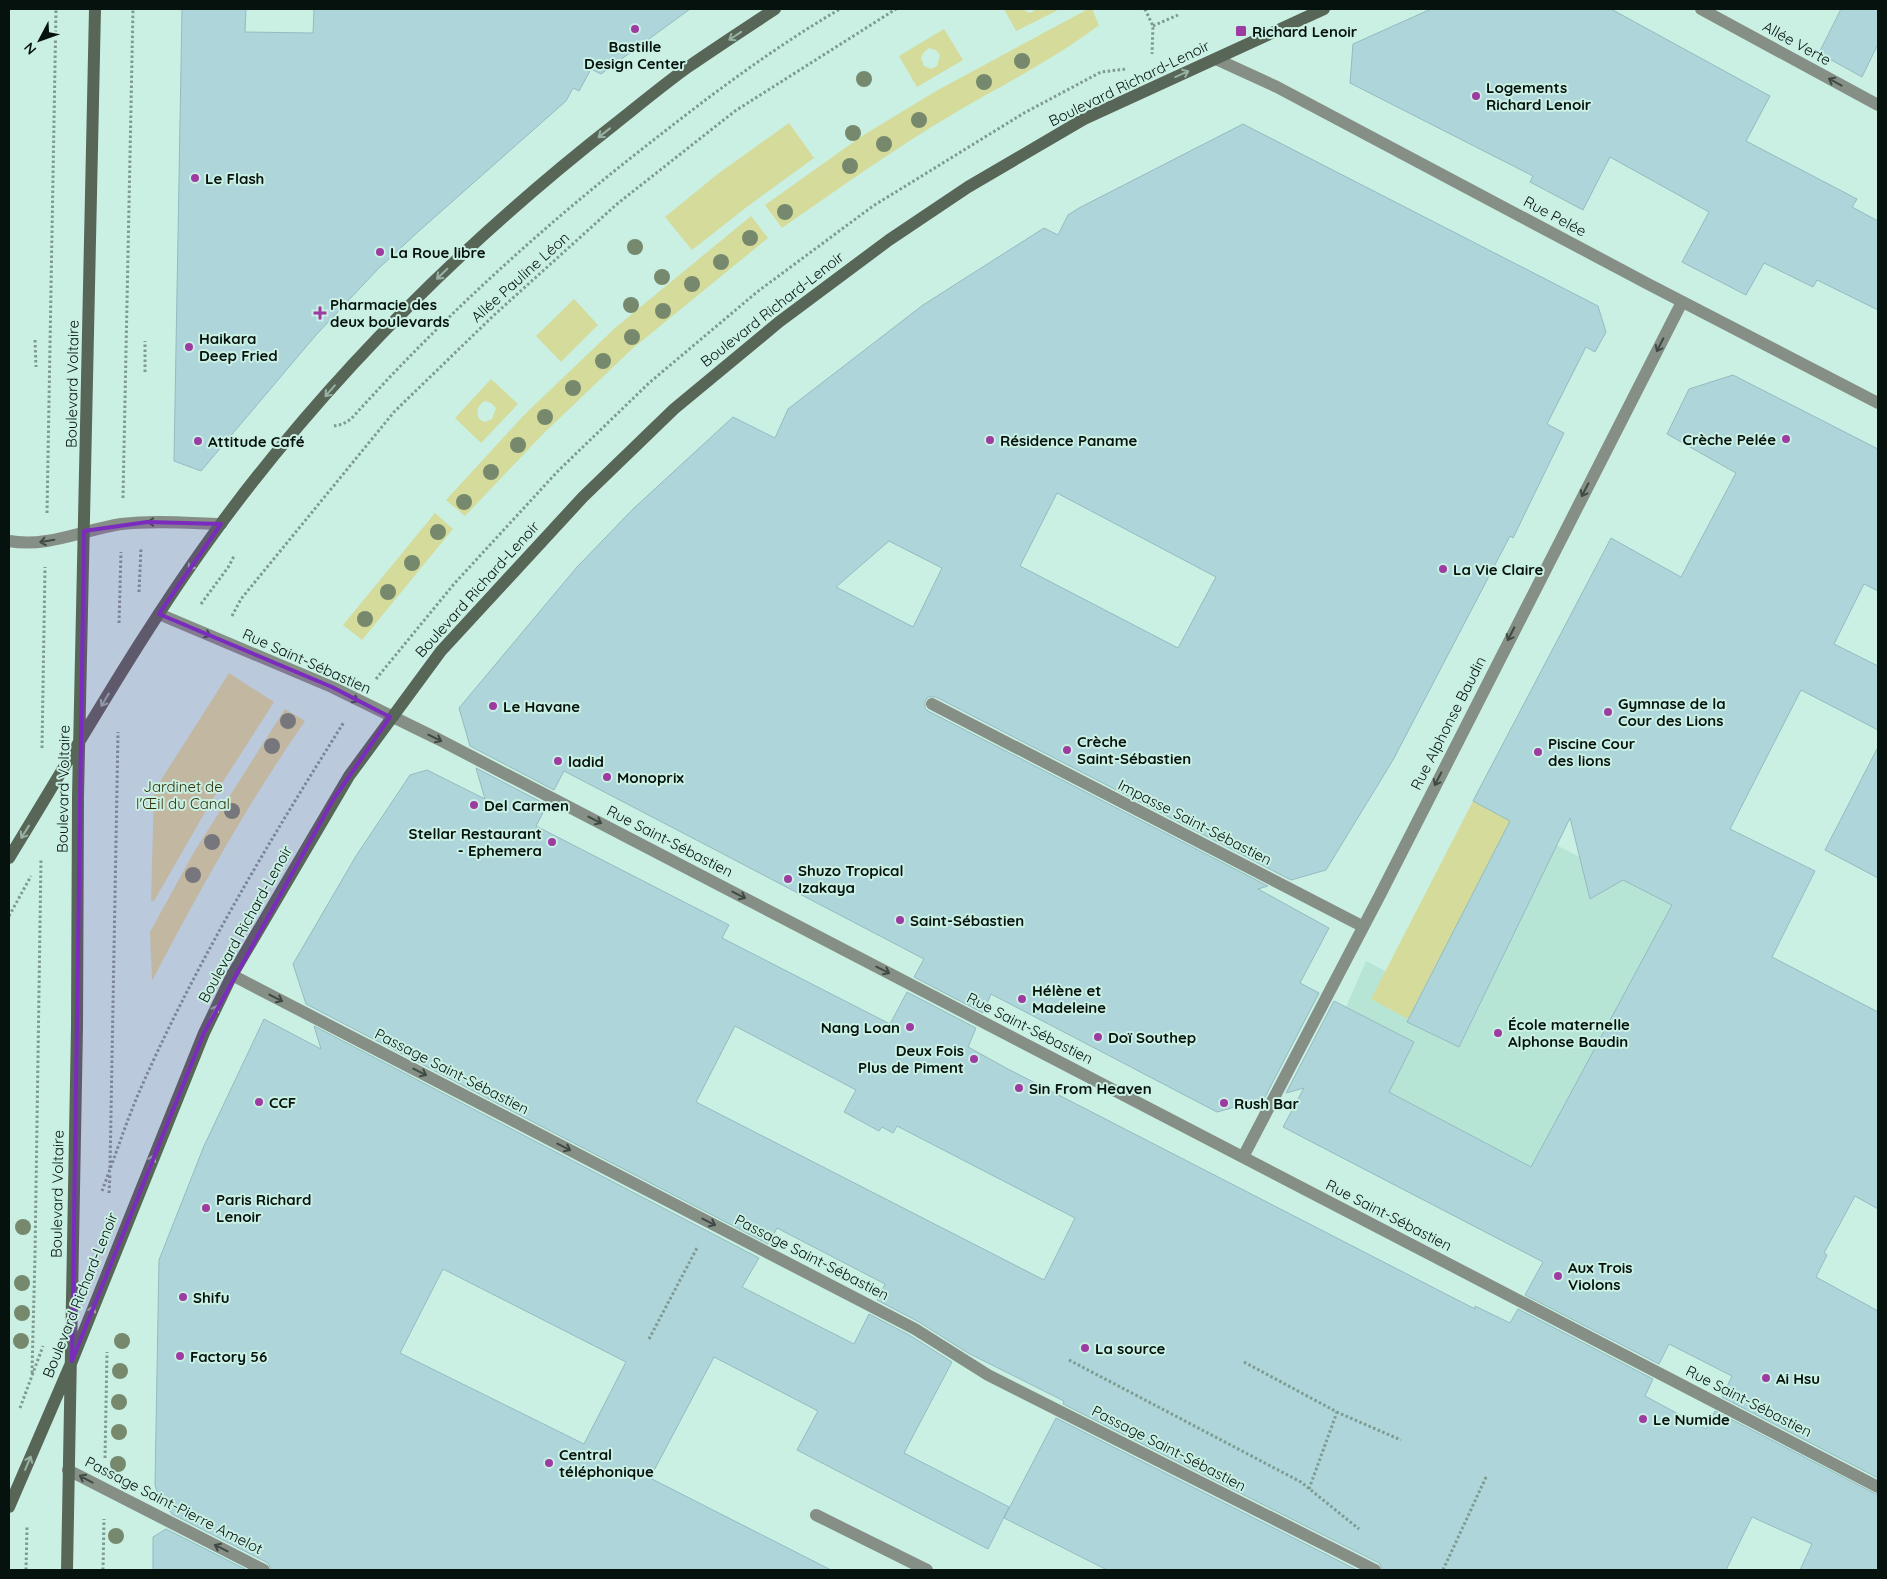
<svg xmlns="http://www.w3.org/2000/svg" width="1887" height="1579" viewBox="0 0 1887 1579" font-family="Quicksand,sans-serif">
  <rect width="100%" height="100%" fill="#caf0e4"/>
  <path fill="#b6e5d6" d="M1510,821L1719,929L1543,1262L1283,1127L1346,1007L1366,961L1421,990Z"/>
  <path fill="#d4db9b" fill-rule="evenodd" d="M1004,9H1022L1030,13L1037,9H1060L1016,31Z
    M1088,9H1092L1099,25C1053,60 1002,85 953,114C894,149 838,189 782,228L765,205L862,136L936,91Z
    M944,29L963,60L917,87L899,56ZM929,48L936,50L940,55L937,66L931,69L924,66L921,58L924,52Z
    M789,123L814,158L748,206L692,250L665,217L719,173Z
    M751,216L768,238L632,349L543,434L465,516L446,500L525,414L615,328Z
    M574,299L598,325L561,362L536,336Z
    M491,379L518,404L481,443L455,418ZM485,401L491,403L496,408L492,419L485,422L479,419C476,410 477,406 485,401Z
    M435,513L453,529L362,640L343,625Z
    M229,673L274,702L219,788L154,901H151L154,791Z
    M285,709L305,721C247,805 199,891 152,981L150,932L194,852Z
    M1473,801L1510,821L1408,1019L1371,999Z"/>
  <path fill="#add5da" stroke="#94bbc0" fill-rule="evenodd" d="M182,9H246L245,32L313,33L314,9H690L601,74L591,69L579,91L573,88L566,101L419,231L378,269L316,335L201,471L174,461Z
    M1431,9H1611L1770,96L1746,141L1857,199L1852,207L1878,221V310L1817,280L1813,287L1764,263L1746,295L1682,262L1709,212L1610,157L1583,210L1530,182L1533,176L1350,83L1353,44Z
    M1841,9H1878V44L1862,77L1819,53Z
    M1243,124L1598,306L1606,332L1595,352L1586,347L1547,424L1564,433L1513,538L1510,536L1393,760L1326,870L1291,880L936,697H928L925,701V708L928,711L1268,886L1258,889L1329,928L1300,983L1319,993L1264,1099L1217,1112L991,994L983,1013L914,977L924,959L683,833L564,771L554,790L470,746L459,708L577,567L633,509L733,417L775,438L788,409L923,305L1044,228L1058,235L1068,215L1079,208ZM1057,493L1216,577L1178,648L1020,566ZM889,541L942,568L913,627L836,587Z
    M1733,375L1878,449V591L1864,584L1834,644L1878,666V730L1801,690L1730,829L1815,871L1772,957L1878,1012V1209L1855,1196L1824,1253L1827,1255L1816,1277L1878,1311V1478L1722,1397L1732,1376L1669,1344L1659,1364L1525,1295L1543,1262L1283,1127L1304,1088L1286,1093L1334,1001L1414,1042L1389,1092L1531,1167L1672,905L1623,880L1590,899L1570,818L1459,1047L1407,1022L1510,821L1473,801L1611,538L1681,577L1736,473L1667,434L1689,389Z
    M1878,747V878L1825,850Z
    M476,768L547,805L536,826L729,925L722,938L890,1024L907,992L976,1028L968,1047L1008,1069L1475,1309V1306L1510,1323L1518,1309L1653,1379L1645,1396L1706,1429L1715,1411L1878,1495V1570H1800L1812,1544L1752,1517L1726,1570H1383L1379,1563L1063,1404L1064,1401L968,1353L919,1322L877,1300L885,1284L777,1228L768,1244L306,1004L293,964L356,856L410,775L427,770L485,799ZM735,1026L856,1090L844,1112L879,1131L882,1127L893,1133L897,1126L1075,1218L1044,1280L696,1102Z
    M264,1019L321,1049L314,1026L759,1258L742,1287L854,1344L869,1314L911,1336L952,1362L904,1453L1009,1507L988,1549L797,1450L818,1411L714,1357L650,1478L831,1570H272L268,1563L172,1514L157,1493L155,1484L159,1260L204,1146ZM443,1269L626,1362L584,1444L400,1353Z
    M1056,1418L1357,1570H1107L1004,1518Z
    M166,1529L247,1570H153V1537Z"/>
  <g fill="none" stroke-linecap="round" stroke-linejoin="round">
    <path stroke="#7e9a91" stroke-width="3" stroke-dasharray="2.5 2.5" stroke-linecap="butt" d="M1145,9L1153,26L1152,54
      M1153,26L1178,15
      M35,340L36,367
      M145,372V341
      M334,426L343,424L351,419C443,317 543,226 651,142C711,95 773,48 840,9
      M123,498L133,9
      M47,513L56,9
      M139,592L141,548
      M201,604L229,566L234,556
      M232,616L241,599L394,412L493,316L617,204L735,111L896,9
      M119,623L121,552
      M376,679L454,584L557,472L649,383L757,292L873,206L1024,113L1101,72L1126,69
      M42,748L45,567
      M9,916L31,876
      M110,1168L118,732
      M102,1191C116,1154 128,1116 144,1081C200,956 271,838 344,722
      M109,1193L110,1174
      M649,1339L698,1246
      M1069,1360L1301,1482L1359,1529
      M1244,1362L1337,1412L1401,1440
      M32,1373L35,1255L41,859
      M20,1408L43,1346
      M105,1458L107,1352
      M1309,1489L1337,1412
      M26,1570L27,1527
      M103,1570L104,1519
      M1443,1570L1487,1475"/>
    <path stroke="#858f85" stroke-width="12" d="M68,1470L264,1570
      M816,1515L927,1570"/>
    <path stroke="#858f85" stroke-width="12" d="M1701,9L1878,105
      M1216,59L1277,87L1650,285L1878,403
      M9,541C47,548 83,530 121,524C154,520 188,523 221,524
      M159,614L332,687L438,739L1878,1487
      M932,704L1362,926
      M232,975L915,1329L988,1375L1375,1570
      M1243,1157L1380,895L1682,302"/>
    <path stroke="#586657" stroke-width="12" d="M9,858C78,746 142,631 220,525C332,373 467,240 615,124C639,105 663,85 688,67C717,47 746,28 775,9
      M9,1507L72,1361L204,1033L232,975L349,776L441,651L583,497L674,409L779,322L889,240L968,187L1084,119L1324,9
      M67,1570L77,1027L78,796L95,9"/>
  </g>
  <g fill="#76896c">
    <circle cx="1022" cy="61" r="8"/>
    <circle cx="864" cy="79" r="8"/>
    <circle cx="984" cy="82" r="8"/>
    <circle cx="919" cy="120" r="8"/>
    <circle cx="853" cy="133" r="8"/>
    <circle cx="884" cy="144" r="8"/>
    <circle cx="850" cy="166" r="8"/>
    <circle cx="785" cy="212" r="8"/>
    <circle cx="750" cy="238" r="8"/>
    <circle cx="635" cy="247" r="8"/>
    <circle cx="721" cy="262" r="8"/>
    <circle cx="662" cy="277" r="8"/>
    <circle cx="692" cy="284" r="8"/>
    <circle cx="631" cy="305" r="8"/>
    <circle cx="663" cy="311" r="8"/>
    <circle cx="632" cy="337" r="8"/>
    <circle cx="603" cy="361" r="8"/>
    <circle cx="573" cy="388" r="8"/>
    <circle cx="545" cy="417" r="8"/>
    <circle cx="518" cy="445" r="8"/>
    <circle cx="491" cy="472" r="8"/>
    <circle cx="464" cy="502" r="8"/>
    <circle cx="438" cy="532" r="8"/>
    <circle cx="412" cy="563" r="8"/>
    <circle cx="388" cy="592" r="8"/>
    <circle cx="365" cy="619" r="8"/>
    <circle cx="288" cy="721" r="8"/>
    <circle cx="272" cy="746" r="8"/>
    <circle cx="232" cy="811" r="8"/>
    <circle cx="212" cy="842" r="8"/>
    <circle cx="193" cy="875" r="8"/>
    <circle cx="23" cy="1227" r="8"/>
    <circle cx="22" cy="1283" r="8"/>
    <circle cx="22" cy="1313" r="8"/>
    <circle cx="21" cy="1341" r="8"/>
    <circle cx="122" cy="1341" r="8"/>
    <circle cx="120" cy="1371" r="8"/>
    <circle cx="119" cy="1402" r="8"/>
    <circle cx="119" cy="1432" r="8"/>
    <circle cx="118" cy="1464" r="8"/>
    <circle cx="116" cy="1536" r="8"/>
  </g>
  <defs><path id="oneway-shaft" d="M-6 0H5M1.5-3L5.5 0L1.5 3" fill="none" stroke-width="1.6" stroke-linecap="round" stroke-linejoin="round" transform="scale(1.25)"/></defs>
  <g stroke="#97b2a5">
    <use href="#oneway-shaft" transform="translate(735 36) rotate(146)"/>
    <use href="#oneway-shaft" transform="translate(1182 74) rotate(-24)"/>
    <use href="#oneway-shaft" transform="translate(604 133) rotate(142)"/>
    <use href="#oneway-shaft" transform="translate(442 274) rotate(136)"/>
    <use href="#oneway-shaft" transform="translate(330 391) rotate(131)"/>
    <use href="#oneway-shaft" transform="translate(193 564) rotate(125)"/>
    <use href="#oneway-shaft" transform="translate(105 700) rotate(121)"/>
    <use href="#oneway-shaft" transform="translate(25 832) rotate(122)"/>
    <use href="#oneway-shaft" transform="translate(214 1012) rotate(-63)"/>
    <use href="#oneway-shaft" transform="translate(151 1162) rotate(-68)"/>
    <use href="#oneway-shaft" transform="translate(91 1313) rotate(-69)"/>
    <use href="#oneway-shaft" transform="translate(28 1463) rotate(-67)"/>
  </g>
  <g stroke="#3f4a44">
    <use href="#oneway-shaft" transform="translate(1835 82) rotate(-151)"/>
    <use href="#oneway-shaft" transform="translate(1660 345) rotate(117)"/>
    <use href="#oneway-shaft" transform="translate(1585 490) rotate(117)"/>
    <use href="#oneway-shaft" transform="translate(155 522) rotate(-179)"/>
    <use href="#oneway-shaft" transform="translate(47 541) rotate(170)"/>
    <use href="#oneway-shaft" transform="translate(204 633) rotate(24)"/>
    <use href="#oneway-shaft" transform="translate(1511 634) rotate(117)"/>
    <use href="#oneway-shaft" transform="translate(352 698) rotate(28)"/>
    <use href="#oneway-shaft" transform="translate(435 738) rotate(26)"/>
    <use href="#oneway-shaft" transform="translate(1438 779) rotate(117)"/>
    <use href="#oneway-shaft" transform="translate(595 820) rotate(27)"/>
    <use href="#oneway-shaft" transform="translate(739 895) rotate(27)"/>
    <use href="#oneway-shaft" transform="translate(883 970) rotate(27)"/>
    <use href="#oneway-shaft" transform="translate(276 998) rotate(27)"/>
    <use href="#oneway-shaft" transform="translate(420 1072) rotate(27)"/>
    <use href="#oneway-shaft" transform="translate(564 1147) rotate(27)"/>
    <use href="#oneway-shaft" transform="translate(709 1222) rotate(27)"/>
    <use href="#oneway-shaft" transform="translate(86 1479) rotate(-152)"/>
    <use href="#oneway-shaft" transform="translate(221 1548) rotate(-153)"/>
  </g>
  <path fill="#7b2cbf" fill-opacity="0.2" stroke="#7b2cbf" stroke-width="4" stroke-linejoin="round" d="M147,522L221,524L159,614L332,687L390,717L333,800L204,1033L72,1361L84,531Z"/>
  <g fill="#9e3ba1" stroke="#caf0e4" stroke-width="2">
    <circle cx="635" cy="29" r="5"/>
    <rect x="1235" y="25" width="12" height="12" rx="2.5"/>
    <circle cx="1476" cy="96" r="5"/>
    <circle cx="195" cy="178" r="5"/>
    <circle cx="380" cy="252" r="5"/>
    <path d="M317.5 305.5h5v5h5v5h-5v5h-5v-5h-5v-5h5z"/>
    <circle cx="189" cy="347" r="5"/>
    <circle cx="1786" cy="439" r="5"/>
    <circle cx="990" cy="440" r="5"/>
    <circle cx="198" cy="441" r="5"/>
    <circle cx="1443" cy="569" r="5"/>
    <circle cx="493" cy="706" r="5"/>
    <circle cx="1608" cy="712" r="5"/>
    <circle cx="1067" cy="750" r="5"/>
    <circle cx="1538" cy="752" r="5"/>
    <circle cx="558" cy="761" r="5"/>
    <circle cx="607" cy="777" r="5"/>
    <circle cx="474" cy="805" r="5"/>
    <circle cx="552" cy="842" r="5"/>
    <circle cx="788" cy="879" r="5"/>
    <circle cx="900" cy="920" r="5"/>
    <circle cx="1022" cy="999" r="5"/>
    <circle cx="910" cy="1027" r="5"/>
    <circle cx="1498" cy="1033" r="5"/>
    <circle cx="1098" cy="1037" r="5"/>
    <circle cx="974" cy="1059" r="5"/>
    <circle cx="1019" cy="1088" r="5"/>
    <circle cx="259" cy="1102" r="5"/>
    <circle cx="1224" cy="1103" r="5"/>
    <circle cx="206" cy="1208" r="5"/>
    <circle cx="1558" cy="1276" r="5"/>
    <circle cx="183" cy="1297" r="5"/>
    <circle cx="1085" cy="1348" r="5"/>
    <circle cx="180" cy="1356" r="5"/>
    <circle cx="1766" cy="1378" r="5"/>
    <circle cx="1643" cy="1419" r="5"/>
    <circle cx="549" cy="1463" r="5"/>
  </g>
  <g text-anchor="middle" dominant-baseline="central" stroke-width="4" stroke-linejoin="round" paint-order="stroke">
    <g font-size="15" font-weight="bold" fill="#05120e" stroke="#caf0e4" text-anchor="start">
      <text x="1252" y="31">Richard Lenoir</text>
      <text x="635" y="46" text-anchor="middle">Bastille<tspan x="635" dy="17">Design Center</tspan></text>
      <text x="1486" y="87">Logements<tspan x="1486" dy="17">Richard Lenoir</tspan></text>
      <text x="205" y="178">Le Flash</text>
      <text x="390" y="252">La Roue libre</text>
      <text x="330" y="304">Pharmacie des<tspan x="330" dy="17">deux boulevards</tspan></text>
      <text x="199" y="338">Haikara<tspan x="199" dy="17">Deep Fried</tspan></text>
      <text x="1776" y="439" text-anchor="end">Crèche Pelée</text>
      <text x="1000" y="440">Résidence Paname</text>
      <text x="208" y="441">Attitude Café</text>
      <text x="1453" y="569">La Vie Claire</text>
      <text x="1618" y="703">Gymnase de la<tspan x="1618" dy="17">Cour des Lions</tspan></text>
      <text x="503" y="706">Le Havane</text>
      <text x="1077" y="741">Crèche<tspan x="1077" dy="17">Saint-Sébastien</tspan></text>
      <text x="1548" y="743">Piscine Cour<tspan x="1548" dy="17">des lions</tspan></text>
      <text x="568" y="761">ladid</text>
      <text x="617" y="777">Monoprix</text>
      <text x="484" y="805">Del Carmen</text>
      <text x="542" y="833" text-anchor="end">Stellar Restaurant<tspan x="542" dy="17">- Ephemera</tspan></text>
      <text x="798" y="870">Shuzo Tropical<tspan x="798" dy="17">Izakaya</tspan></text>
      <text x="910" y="920">Saint-Sébastien</text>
      <text x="1032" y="990">Hélène et<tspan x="1032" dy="17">Madeleine</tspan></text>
      <text x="1508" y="1024">École maternelle<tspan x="1508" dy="17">Alphonse Baudin</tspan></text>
      <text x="900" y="1027" text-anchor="end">Nang Loan</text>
      <text x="1108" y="1037">Doï Southep</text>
      <text x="964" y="1050" text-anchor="end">Deux Fois<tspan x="964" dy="17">Plus de Piment</tspan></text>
      <text x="1029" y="1088">Sin From Heaven</text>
      <text x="269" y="1102">CCF</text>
      <text x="1234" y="1103">Rush Bar</text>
      <text x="216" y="1199">Paris Richard<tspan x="216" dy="17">Lenoir</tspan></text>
      <text x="1568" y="1267">Aux Trois<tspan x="1568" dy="17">Violons</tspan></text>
      <text x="193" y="1297">Shifu</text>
      <text x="1095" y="1348">La source</text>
      <text x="190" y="1356">Factory 56</text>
      <text x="1776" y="1378">Ai Hsu</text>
      <text x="1653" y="1419">Le Numide</text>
      <text x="559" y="1454">Central<tspan x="559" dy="17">téléphonique</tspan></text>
    </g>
    <g font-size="15" fill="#05120e" stroke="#caf0e4">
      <text transform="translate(1797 43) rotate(29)">Allée Verte</text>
      <text transform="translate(1129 83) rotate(-26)">Boulevard Richard-Lenoir</text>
      <text transform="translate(1555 216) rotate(28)">Rue Pelée</text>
      <text transform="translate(520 277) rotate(-42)">Allée Pauline Léon</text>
      <text transform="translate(772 309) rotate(-38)">Boulevard Richard-Lenoir</text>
      <text transform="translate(72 384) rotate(-89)">Boulevard Voltaire</text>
      <text transform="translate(477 589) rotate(-48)">Boulevard Richard-Lenoir</text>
      <text transform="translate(307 661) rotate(24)">Rue Saint-Sébastien</text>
      <text transform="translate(1448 723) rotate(-63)">Rue Alphonse Baudin</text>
      <text transform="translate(63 789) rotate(-89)">Boulevard Voltaire</text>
      <text transform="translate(1195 822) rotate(27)">Impasse Saint-Sébastien</text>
      <text transform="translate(670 841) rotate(27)">Rue Saint-Sébastien</text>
      <text transform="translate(245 924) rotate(-61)">Boulevard Richard-Lenoir</text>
      <text transform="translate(1030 1028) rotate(27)">Rue Saint-Sébastien</text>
      <text transform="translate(452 1071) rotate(27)">Passage Saint-Sébastien</text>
      <text transform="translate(57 1194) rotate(-89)">Boulevard Voltaire</text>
      <text transform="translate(1389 1215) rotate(27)">Rue Saint-Sébastien</text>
      <text transform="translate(812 1257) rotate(27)">Passage Saint-Sébastien</text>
      <text transform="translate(80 1295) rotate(-68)">Boulevard Richard-Lenoir</text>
      <text transform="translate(1749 1401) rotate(27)">Rue Saint-Sébastien</text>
      <text transform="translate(1169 1448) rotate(27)">Passage Saint-Sébastien</text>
      <text transform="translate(174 1505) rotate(27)">Passage Saint-Pierre Amelot</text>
    </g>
    <g font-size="15" fill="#313409" stroke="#caf0e4">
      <text x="183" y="786">Jardinet de<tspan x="183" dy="17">l'Œil du Canal</tspan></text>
    </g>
  </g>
  <rect width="1887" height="1579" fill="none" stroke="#05120e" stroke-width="20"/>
  <g transform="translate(40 40) rotate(229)" stroke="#caf0e4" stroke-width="4" paint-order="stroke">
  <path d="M0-4L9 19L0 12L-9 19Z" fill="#05120e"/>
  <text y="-8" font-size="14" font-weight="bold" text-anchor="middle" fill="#05120e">N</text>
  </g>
</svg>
